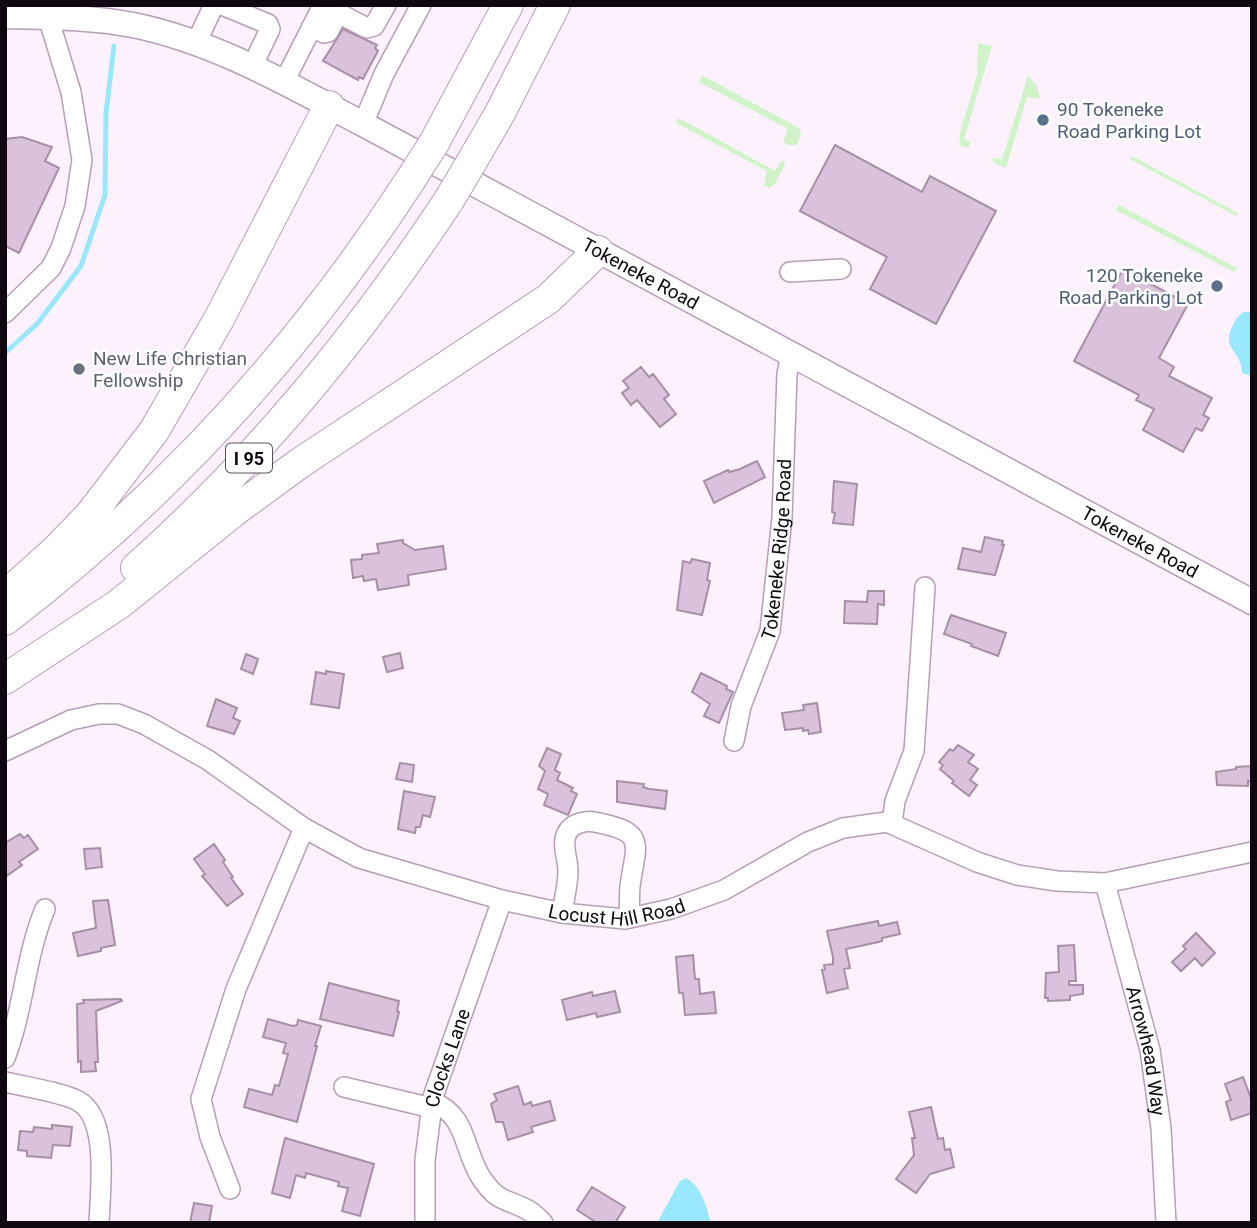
<svg xmlns="http://www.w3.org/2000/svg" width="1257" height="1228" viewBox="0 0 1257 1228" font-family="Roboto,sans-serif">
  <rect width="100%" height="100%" fill="#fcf1fc"/>
  <path fill="#d0f3c9" d="M978,43L992,46L964,139L971,142L968,148L961,146L959,136L977,75Z
    M702,75L799,128L801,135L797,145H788L783,142L788,129L699,82Z
    M1028,76L1036,85L1041,99L1027,97L1006,168L994,163L992,158L1002,159Z
    M679,118L775,171L780,162L784,161L785,165L774,185L769,188L764,185L767,171L676,123Z
    M1132,156L1238,213L1236,216L1130,159Z
    M1119,205L1237,268L1234,272L1116,210Z"/>
  <path fill="#99e7fa" d="M1244,312H1252V376L1242,373C1242,350 1220,350 1233,325C1236,319 1238,316 1244,312Z
    M686,1178C702,1187 706,1206 711,1223H657L680,1181Z"/>
  <g fill="none" stroke-linecap="round" stroke-linejoin="round">
    <path stroke="#99e7fa" stroke-width="5" d="M5,353L37,324L81,266L105,195L106,113L114,46"/>
  </g>
  <path fill="#dbc2dc" stroke="#a68fa7" stroke-width="2" d="M343,29L377,45L375,48L378,51L363,79L359,77L358,80L323,61Z
    M22,137L52,147L45,161L59,168L19,253L5,246V139Z
    M835,145L922,192L930,176L996,211L936,324L870,289L887,257L800,211Z
    M1123,269L1188,304L1159,358L1174,367L1169,376L1212,398L1203,415L1209,418L1202,431L1196,428L1183,452L1143,430L1154,409L1136,400L1139,395L1074,361Z
    M641,367L649,377L653,374L669,395L664,399L676,414L660,427L637,400L631,405L622,393L629,388L623,381Z
    M757,461L765,477L714,503L704,481L728,470L729,472L740,469Z
    M834,481L857,484L853,525L833,523L835,513L832,512Z
    M985,537L1003,541L1002,545H1004L995,575L958,569L963,548L981,552Z
    M403,540V543L415,550L443,546L446,569L408,575L409,585L378,590L376,579L364,581L363,576L353,578L351,560L362,559V555L379,553L377,544Z
    M692,559L710,563L707,580L710,581L702,615L677,610L683,561L690,563Z
    M868,591H884V605L878,604L877,624L844,623L845,601L867,602Z
    M951,615L1006,633L998,656L971,646L972,644L944,634Z
    M400,653L403,668L387,672L383,657Z
    M246,654L258,659L253,674L241,669Z
    M326,671L344,674L339,708L311,704L316,672L326,674Z
    M701,673L727,686L726,689L733,692L719,723L704,716L710,704L692,692Z
    M216,699L237,708L233,718L240,721L234,734L207,726Z
    M817,703L821,732L809,734L808,730L803,731V728L785,730L782,713L804,710L803,705Z
    M958,745L974,755L968,762L978,769L970,780L977,785L969,796L952,783L954,781L940,769L943,765L939,762L950,749L953,751Z
    M547,748L561,754L555,770L560,773L557,780L573,788L571,791L577,794L568,815L544,805L548,794L538,789L545,771L539,766Z
    M400,763L414,765L412,782L396,779Z
    M1252,766V781H1248V786L1217,785L1216,772L1236,769V767Z
    M617,781L644,784L643,787L649,789L667,791L665,809L617,802Z
    M404,791L435,797L430,817L423,815L420,827H416L415,833L398,829Z
    M20,834L24,838L28,835L38,849L19,862L22,865L5,877V843Z
    M214,844L225,860L223,862L233,877L231,878L243,894L227,906L202,876L205,874L194,859Z
    M100,848L102,867L86,869L84,849Z
    M108,900L115,945L101,948V951L78,956L73,933L96,928L93,901Z
    M878,921L879,926L897,922L900,934L882,938V941L874,943L846,949L850,968L844,969L848,988L827,993L822,970L825,969L824,965L833,964V957L827,931Z
    M1196,933L1215,953L1202,966L1195,958L1181,971L1172,962L1186,949L1183,946Z
    M1074,945L1076,981H1069V985H1083V994L1070,996V1000L1048,1001V998H1045L1046,973L1059,972L1058,946Z
    M693,955L695,979H699L700,994L714,992L716,1013L685,1015L683,993H679L676,957Z
    M329,983L399,1001L397,1011L399,1012L393,1036L320,1019Z
    M615,991L620,1012L597,1017L596,1013L567,1020L562,1000L592,992L593,996Z
    M121,999L122,1001L96,1011L98,1062H95L96,1071L81,1072V1061L78,1062L77,1004L84,1003L83,1000Z
    M268,1019L293,1026L297,1025L298,1020L321,1026L315,1046H317L297,1122L244,1107L249,1089L272,1095L275,1085L279,1086L288,1054L283,1053L286,1043L263,1037Z
    M1243,1077L1252,1101V1113L1231,1120L1226,1102L1231,1100L1225,1084Z
    M518,1086L524,1105L531,1102L532,1106L550,1101L555,1120L531,1127L533,1132L508,1140L503,1122H496L491,1104L497,1100L494,1094Z
    M931,1107L938,1139L943,1138L945,1150L950,1149L954,1167L930,1174L916,1193L896,1179L914,1155L912,1138H915L909,1112Z
    M52,1125L72,1127L70,1146L53,1145L51,1158L27,1156V1151L18,1150L20,1131L33,1132L34,1127L52,1129Z
    M285,1138L374,1164L360,1216L342,1211L348,1188L338,1186L339,1182L306,1173L305,1178L296,1175L290,1198L272,1193Z
    M592,1187L625,1207L615,1223H597L577,1210Z
    M194,1203L212,1206L209,1223H190Z"/>
  <g fill="none" stroke-linecap="round" stroke-linejoin="round">
    <g stroke="#b69eb7" stroke-width="22">
      <g id="minor">
        <path d="M222,5L268,24L270,29L252,67"/>
        <path d="M312,27L324,33L328,32L337,15L340,14L367,28L374,26L386,5"/>
        <path d="M196,43L214,5"/>
        <path d="M284,82L323,5"/>
        <path d="M363,124L384,74L421,5"/>
        <path d="M790,272L841,269"/>
        <path d="M5,313L51,268L61,248L75,206L82,160L71,92L48,17"/>
        <path id="s1" d="M734,741L741,706L770,631L782,518L787,374L791,354"/>
        <path id="s2" d="M5,751L71,720L99,714H118L144,724L208,760L304,828L359,858L502,900L562,913L625,919L671,909L724,890L808,842L843,828L887,822L977,862L1017,875L1057,881L1105,883L1252,852"/>
        <path d="M892,824L895,801L914,751L925,587"/>
        <path id="s3" d="M1105,883L1150,1050L1161,1128L1166,1223"/>
        <path d="M562,913C564,899 568,885 568,871C568,859 561,844 567,833C571,824 585,820 594,822C648,832 636,843 630,886C629,896 630,907 629,918"/>
        <path d="M5,1058C24,1009 25,957 45,909"/>
        <path d="M5,1082C22,1086 65,1093 78,1101C110,1118 100,1192 99,1223"/>
        <path d="M344,1087L432,1108"/>
        <path d="M433,1102C468,1116 463,1151 482,1179C498,1202 504,1198 526,1209C533,1212 538,1218 543,1223"/>
        <path d="M230,1189L210,1137L201,1099L236,989L304,828"/>
        <path id="s4" d="M425,1223V1160L433,1097L502,900"/>
      </g>
    </g>
    <g stroke="#b69eb7" stroke-width="27">
      <g id="major">
        <path id="s5" d="M5,16C48,17 91,17 133,25C216,42 289,85 363,124L1252,602"/>
      </g>
    </g>
    <g stroke="#b69eb7" stroke-width="32">
      <path id="highway" d="M434,143L508,5
        M471,163L500,113L555,5
        M136,568C257,460 360,335 449,200
        M5,596L54,552L90,515L154,431L219,319L329,106
        M5,620C166,497 301,349 411,179
        M5,679L119,604L233,512L300,463L548,299L598,251"/>
    </g>
    <use href="#minor" stroke="#fff" stroke-width="19"/>
    <use href="#major" stroke="#fff" stroke-width="24"/>
    <use href="#highway" stroke="#fff" stroke-width="30"/>
    <g stroke="#b69eb7" stroke-width="32" stroke-linecap="butt">
      <path id="highway-bridge" d="M411,179L434,143
        M449,200L471,163"/>
    </g>
    <use href="#highway-bridge" stroke="#fff" stroke-width="30"/>
  </g>
  <g fill="#5c6f8a" stroke="#fff" stroke-width="2.5">
    <circle cx="1043" cy="120" r="7"/>
    <circle cx="1217" cy="286" r="7"/>
  </g>
  <circle fill="#6b7280" stroke="#fff" stroke-width="2.5" cx="79" cy="369" r="7"/>
  <g text-anchor="middle" dominant-baseline="central" stroke-width="5" stroke-linejoin="round" paint-order="stroke">
    <rect fill="#fff" stroke="#585258" stroke-width="2" x="226" y="443.5" width="46" height="29" rx="5"/>
    <g font-size="18" font-weight="bold" fill="#100811">
      <text x="249" y="458">I 95</text>
    </g>
    <g font-size="19" fill="#4e5e75" stroke="#fff" text-anchor="start">
      <text x="1057" y="109">90 Tokeneke<tspan x="1057" dy="22">Road Parking Lot</tspan></text>
      <text x="1203" y="275" text-anchor="end">120 Tokeneke<tspan x="1203" dy="22">Road Parking Lot</tspan></text>
    </g>
    <g font-size="19" fill="#100811" stroke="#fff">
      <text stroke="none"><textPath href="#s5" startOffset="695">Tokeneke Road</textPath></text>
      <text stroke="none"><textPath href="#s5" startOffset="1262">Tokeneke Road</textPath></text>
      <text stroke="none"><textPath href="#s1" startOffset="198">Tokeneke Ridge Road</textPath></text>
      <text stroke="none"><textPath href="#s2" startOffset="668">Locust Hill Road</textPath></text>
      <text stroke="none"><textPath href="#s3" startOffset="173">Arrowhead Way</textPath></text>
      <text stroke="none"><textPath href="#s4" startOffset="168">Clocks Lane</textPath></text>
    </g>
    <g font-size="19" fill="#5b616d" stroke="#fff" text-anchor="start">
      <text x="93" y="358">New Life Christian<tspan x="93" dy="22">Fellowship</tspan></text>
    </g>
  </g>
  <rect width="1257" height="1228" fill="none" stroke="#100811" stroke-width="14"/>
</svg>
